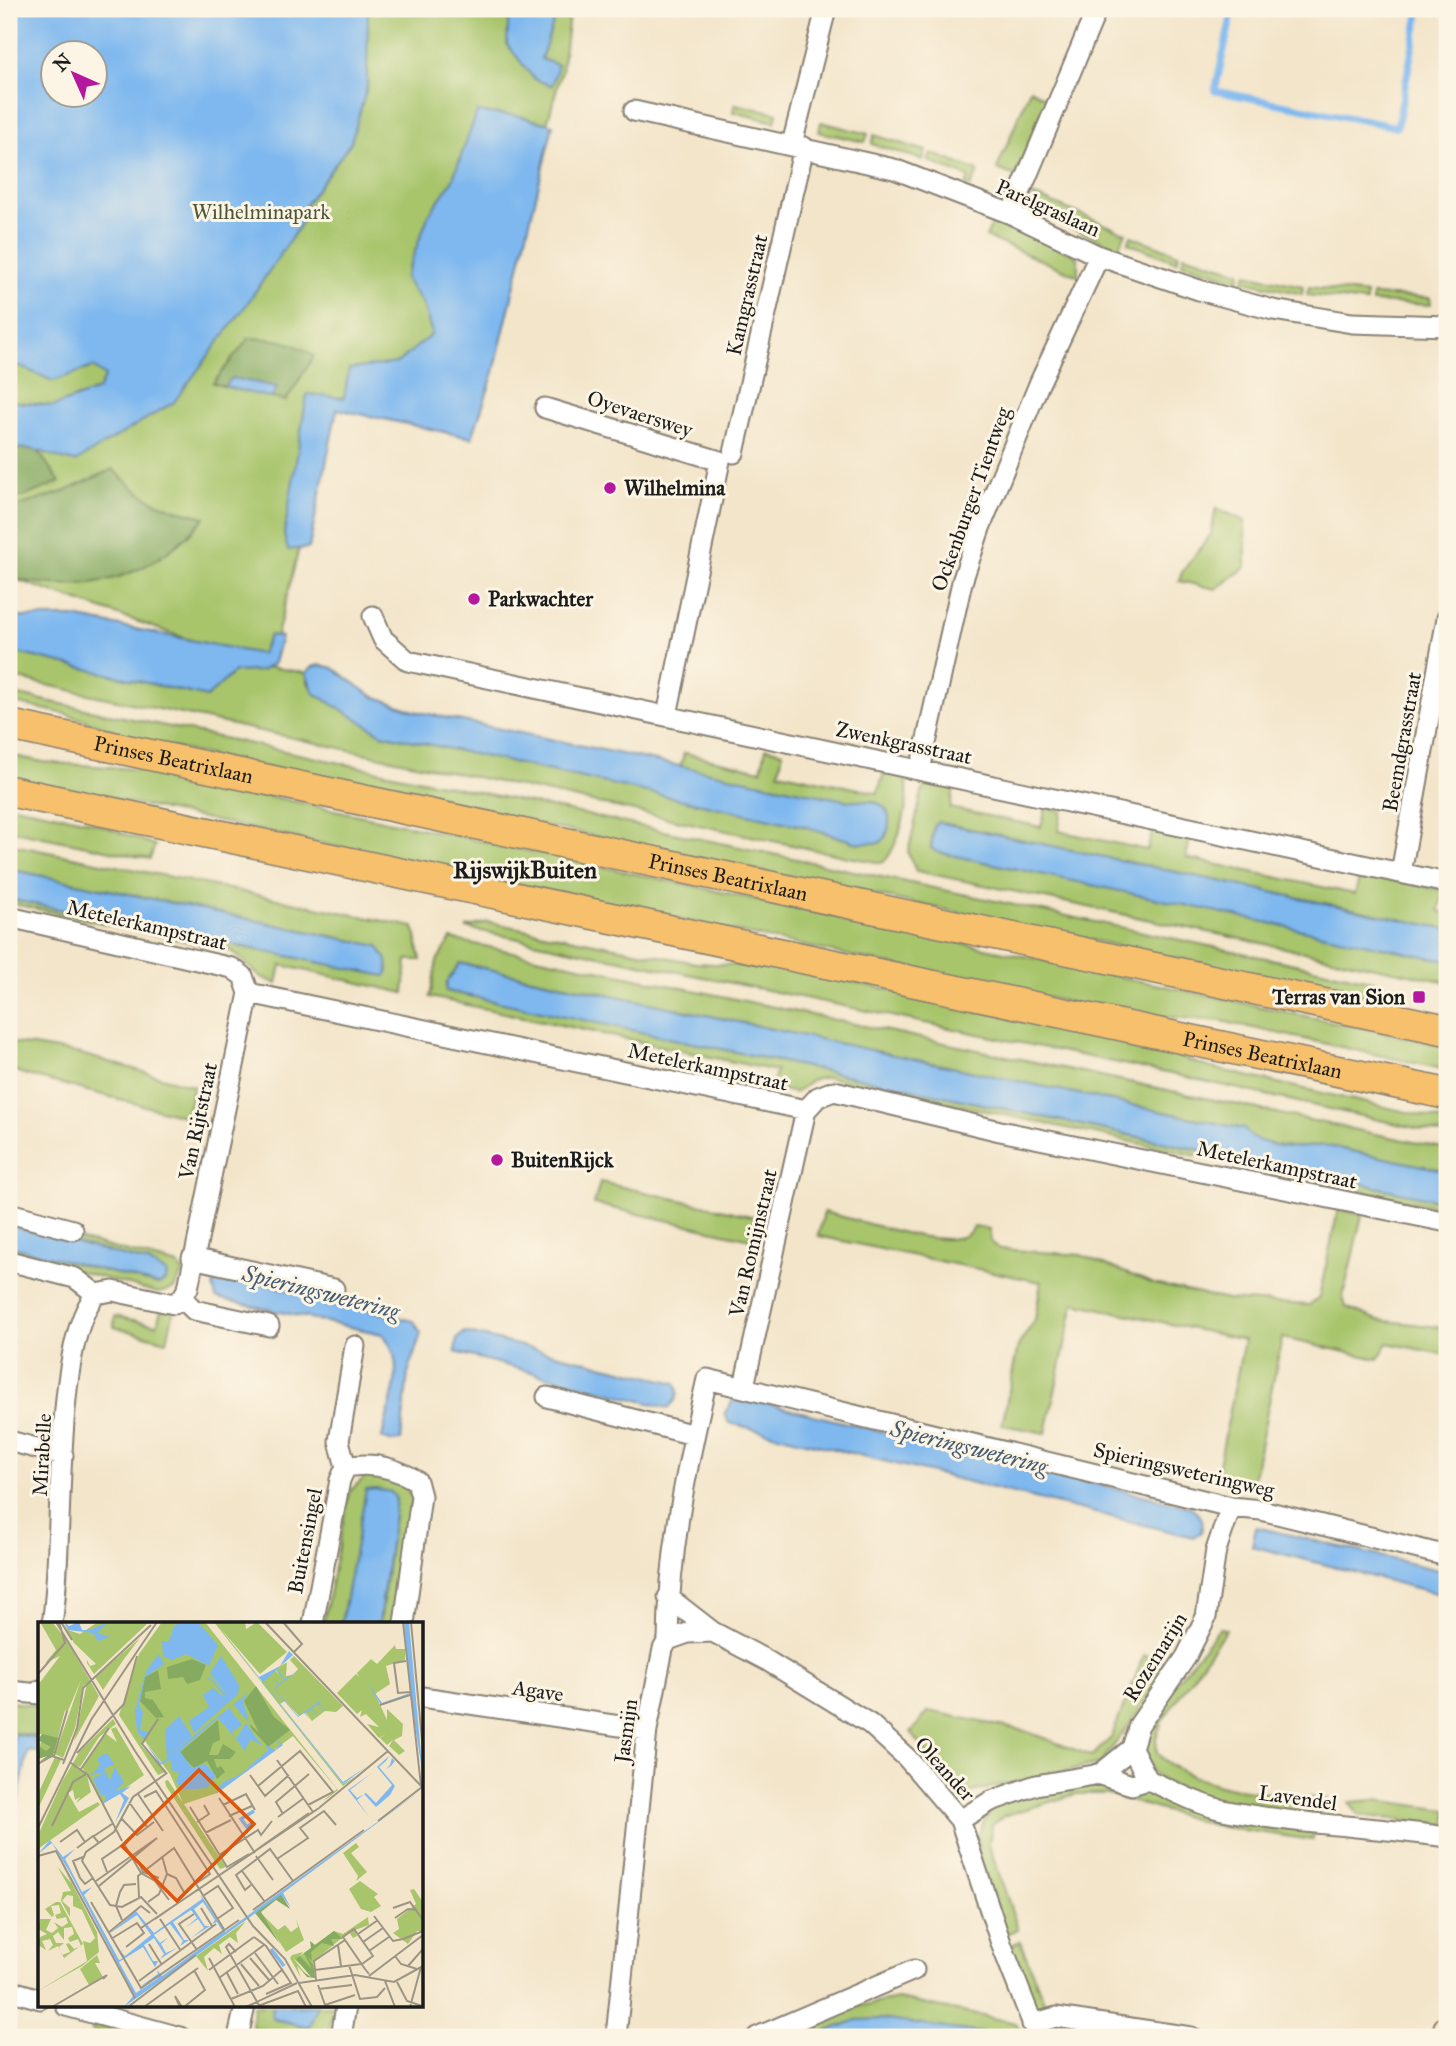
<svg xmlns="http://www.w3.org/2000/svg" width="1456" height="2046" viewBox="0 0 1456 2046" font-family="'IM FELL Great Primer',serif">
  <rect width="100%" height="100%" fill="#fcf5e5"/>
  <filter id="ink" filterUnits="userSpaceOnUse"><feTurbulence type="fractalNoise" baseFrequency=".0143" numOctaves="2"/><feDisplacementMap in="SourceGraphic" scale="14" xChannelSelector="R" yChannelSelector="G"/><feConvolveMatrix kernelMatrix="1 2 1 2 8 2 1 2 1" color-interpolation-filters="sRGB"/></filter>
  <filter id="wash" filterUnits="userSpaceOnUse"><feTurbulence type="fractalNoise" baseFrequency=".00686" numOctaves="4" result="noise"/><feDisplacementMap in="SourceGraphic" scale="28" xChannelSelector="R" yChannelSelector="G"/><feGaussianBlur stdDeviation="1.57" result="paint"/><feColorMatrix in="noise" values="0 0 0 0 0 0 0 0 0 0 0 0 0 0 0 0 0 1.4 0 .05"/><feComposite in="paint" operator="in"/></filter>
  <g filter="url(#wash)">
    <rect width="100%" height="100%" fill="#f3e5ca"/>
    <path fill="#a8c56c" stroke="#627044" stroke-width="2" fill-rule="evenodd" d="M9,9H570L562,70L484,349L336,402L269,667L306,673L309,685L382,734L807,827L858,843H879L885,808L872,801H849L680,769L684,753L761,770L766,748L783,752L779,772L878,793L884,772L904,777C915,790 897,854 882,863L848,857L9,677V651L207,697L235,671H260L268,667L9,577ZM52,52H94V94H52Z
      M1030,89L1047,99L1015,176L997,169Z
      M735,104L777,113L775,122L733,112Z
      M821,122L868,134L865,142L819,132Z
      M874,135L926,151L923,160L872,144Z
      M931,153L978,171L971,187L966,185L969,177L928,161Z
      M1033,195L1126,233L1118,248L1039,214L1035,209Z
      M994,220L1069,251L1078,259V276L986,237Z
      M1131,236L1179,254L1177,262L1128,243Z
      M1184,255L1240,272L1239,280L1182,263Z
      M1246,274L1303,286L1302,294L1244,281Z
      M1309,287L1366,294V302L1307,295Z
      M1372,295L1430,298L1431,305L1372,302Z
      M1216,508L1245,521L1246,567L1216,589L1179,581L1182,572L1211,534Z
      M9,693L1375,981L1371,999L155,744L66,714L9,702Z
      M9,755L43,762L146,770L1447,1046V1070L1221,1021L1119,1013L9,777Z
      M934,783L954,789L950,808L1041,827L1046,807L1062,811L1058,831L1147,850L1153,830L1190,838L1186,858L1355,894L1360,874L1444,890L1439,911L1447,913V929L938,822L934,827L931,848L1447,961V982L916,871L908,853L922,792L926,786Z
      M9,805L89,821L155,845L150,859L9,830Z
      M9,844L414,927L421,960H407L404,993L281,965L277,984L259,976L232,951L9,903V899L385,976L378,946L9,869Z
      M488,922L696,963L786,968L1135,1042L1211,1068L1447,1121V1135L1176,1075L466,928Z
      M451,939L1447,1149V1171L1323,1145C1301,1149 1258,1149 1244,1129L460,963L447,982L446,991L1447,1202V1209L827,1077L812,1080L795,1093L772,1088L776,1071L430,997L437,961Z
      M9,1042L81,1054L193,1086L187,1117L23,1074L9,1068Z
      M600,1182L756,1217L751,1239L594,1204Z
      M1338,1210L1362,1215L1343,1297L1346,1307L1378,1320L1447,1328V1355L1388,1343L1378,1359L1282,1338L1253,1481L1217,1475L1244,1340L1074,1303L1046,1433L1002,1425L1018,1346L1035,1320L1041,1282L818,1236L824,1212C855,1219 928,1244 956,1238C965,1237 969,1234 974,1227L989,1229L991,1242L1000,1249L1081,1255L1154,1284L1228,1300L1309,1305L1319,1297Z
      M9,1221L178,1265L183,1272L174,1289L158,1293L9,1252V1246L158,1285L166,1279V1273L149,1263L9,1225Z
      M161,1310H174L167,1341L114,1327L115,1316L157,1325Z
      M368,1474L401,1481L413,1499L396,1624H380L396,1499L352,1570L341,1624H323L349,1492Z
      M1219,1628L1226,1629L1162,1721L1156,1738L1157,1753C1192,1792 1280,1794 1329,1800L1326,1809C1300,1823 1179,1796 1156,1776C1151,1771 1141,1750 1142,1743C1144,1716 1201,1652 1219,1628Z
      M1144,1655L1163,1661L1167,1669L1164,1677L1101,1763L967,1793L954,1791L911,1732L929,1711L1025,1731L1092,1756L1111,1738Z
      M9,1702L33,1705L40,1713V1737L9,1732Z
      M1097,1785L1145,1793L1217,1816L1313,1832V1840L1216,1826L1107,1794H1076L1003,1816L992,1825L989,1845L1018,1929L1006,1934C998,1909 977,1865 978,1839C979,1830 985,1817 992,1810C1004,1796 1077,1786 1097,1785Z
      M1376,1800L1447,1810V1825L1358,1815L1349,1802Z
      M1020,1941L1047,2009L1035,2012L1009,1946Z
      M898,1999L1016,2023L1027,2037L857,2020L811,2037H779L831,2011Z
      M253,2006H273L271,2014L274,2019L309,2027L317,2006H333L328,2037H307L252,2028Z
      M94,2025L139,2037H109L92,2031Z
      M1066,2025L1150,2037H1052L1049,2031Z"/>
    <path fill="#86aa60" stroke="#51633e" stroke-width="2" d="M249,338C275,339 292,340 314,356L286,401L272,398L276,387L232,378L225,387L213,383Z
      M35,447L60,482L25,496L9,499V449Z
      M113,469C143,500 163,508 205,517C151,580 89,595 9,578V509L63,492Z"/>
    <path fill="#7eb8ef" stroke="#4d6a86" stroke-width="2" fill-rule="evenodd" d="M9,9H368L367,87L351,142L306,204L300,225L247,304L174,402L75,462C45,456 42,446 9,449V401L54,406L98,390L105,376L93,367L53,381L9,362ZM52,52H94V94H52Z
      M509,9H558L541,59L558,65L552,86L534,79L507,44Z
      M477,112L520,116L553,125L494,372L472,438L337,409L309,548L288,550L284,535L307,394L344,398L349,369L397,363L432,334L423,304L405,278L429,214L452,181Z
      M232,378L277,387L272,398L225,387Z
      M9,617H75L261,654L270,635L281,637L274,663L261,671L234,672L207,697L9,651Z
      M320,665L333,668L371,695L414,711L849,801C861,801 874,799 884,807C893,815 889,839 879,843H858L807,827L382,734L314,693L306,673L312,667Z
      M937,822L1447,929V961L937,852L931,848L934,827Z
      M9,869L378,946L387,960L388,973L385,976L9,899Z
      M460,963L1244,1129C1258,1149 1301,1149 1323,1145L1447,1171V1202L446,991L447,982Z
      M9,1225L149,1263L167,1273L166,1280L159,1285L9,1246Z
      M218,1278L269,1285L414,1321L421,1333L408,1373L401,1440L393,1442L382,1438C388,1404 410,1363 382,1334L216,1298L213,1286Z
      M464,1332L676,1383C680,1395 677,1400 668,1408L455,1352L457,1339Z
      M736,1396L1191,1507C1201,1515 1205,1519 1201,1532L1193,1537L729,1423L724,1414Z
      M376,1489L391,1492L396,1499L379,1624H341L366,1490Z
      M1256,1527L1447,1572V1596L1252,1546Z
      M15,1734L40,1739V1753L28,1751L9,1843V1762Z
      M273,2006H317L309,2027L274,2019L271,2014Z
      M880,2019L1011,2037H811L857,2020Z"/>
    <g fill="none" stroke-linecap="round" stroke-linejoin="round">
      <path stroke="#7eb8ef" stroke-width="7" d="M1233,9L1215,91L1397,127L1420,9"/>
    </g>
  </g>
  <g filter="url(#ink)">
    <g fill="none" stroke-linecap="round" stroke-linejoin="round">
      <g stroke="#888073" stroke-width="23">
        <path id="street" d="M634,111L894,169L1011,214L1099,256L1199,290L1273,310L1352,323L1447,326
          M792,144L826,9
          M1011,214L1097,9
          M545,408L720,461L667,715
          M734,453L804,147
          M373,616L383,639L408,661L1447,883
          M920,770L962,582L980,528L1039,384L1099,256
          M1401,873L1447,618
          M9,917L232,968L243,976L249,993L806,1110L818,1097L834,1091L1000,1131L1447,1222
          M9,1213L73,1230
          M192,1258L334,1289
          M9,1261L75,1278L96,1294
          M96,1294L113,1291L174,1304L182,1298L188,1288L249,993
          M182,1298L194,1310L269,1326
          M744,1386L806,1110
          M547,1397L694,1435
          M9,1441L63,1455
          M346,1467L339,1441L355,1346
          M668,1597L713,1632
          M52,1624C65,1548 51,1345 96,1294
          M313,1624L340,1480L346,1467C371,1462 396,1468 417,1481L421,1496L404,1624
          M668,1640L688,1633L713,1632L766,1660L870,1724L907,1758L960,1820L1002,1946L1038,2037
          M9,1691L40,1694V1690
          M422,1697L647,1730
          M1132,1748L1148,1780C1172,1790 1198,1805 1223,1810C1297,1825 1373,1826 1447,1837
          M1132,1748L1139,1725L1186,1657L1206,1617L1216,1550L1231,1507
          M1097,1774L1132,1785L1148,1780
          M960,1820L991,1801L1036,1785L1100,1774L1132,1748
          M9,1990L40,1999
          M66,2006L180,2037
          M1032,2024L1056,2017L1191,2037
          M238,2037L245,2006
          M341,2037L346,2006
          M616,2037L647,1730L663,1649L668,1640C669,1550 687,1466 707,1379L1231,1507L1261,1510L1447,1556
          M757,2037L914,1970"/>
      </g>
      <g stroke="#888073" stroke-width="30">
        <path id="secondary" d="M1446,2037L1447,2029"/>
      </g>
      <g stroke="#888073" stroke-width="33">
        <g id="primary">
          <path id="s1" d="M9,725L1447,1030"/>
          <path id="s2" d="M9,791L1447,1094"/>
        </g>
      </g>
      <use href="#street" stroke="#fff" stroke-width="19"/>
      <use href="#secondary" stroke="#fce6c4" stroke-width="26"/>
      <use href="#primary" stroke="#f7c06c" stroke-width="30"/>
    </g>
  </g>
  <g fill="#b5179e" stroke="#fcf5e5" stroke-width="2.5">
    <circle cx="610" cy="488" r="7"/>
    <circle cx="474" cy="599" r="7"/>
    <rect x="1412" y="990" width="14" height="14" rx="3.5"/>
    <circle cx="497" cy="1160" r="7"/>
  </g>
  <g text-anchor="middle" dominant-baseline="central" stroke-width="6" stroke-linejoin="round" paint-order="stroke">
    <g font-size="21" fill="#1c1c1c" stroke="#fcf5e5">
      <text transform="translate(1048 208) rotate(24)">Parelgraslaan</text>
      <text transform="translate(747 295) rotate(-77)">Kamgrasstraat</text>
      <text transform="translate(640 414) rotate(18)">Oyevaerswey</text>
      <text transform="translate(971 499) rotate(-70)">Ockenburger Tientweg</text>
      <text transform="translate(1402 742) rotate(-80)">Beemdgrasstraat</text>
      <text transform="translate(904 743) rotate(12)">Zwenkgrasstraat</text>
      <text stroke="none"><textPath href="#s1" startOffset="168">Prinses Beatrixlaan</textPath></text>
      <text stroke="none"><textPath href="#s1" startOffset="735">Prinses Beatrixlaan</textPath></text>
      <text transform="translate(147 925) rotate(13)">Metelerkampstraat</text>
      <text stroke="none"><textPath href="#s2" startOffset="1281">Prinses Beatrixlaan</textPath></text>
      <text transform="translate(708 1067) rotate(12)">Metelerkampstraat</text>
      <text transform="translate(198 1121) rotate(-78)">Van Rijtstraat</text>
      <text transform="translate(1277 1165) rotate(12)">Metelerkampstraat</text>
      <text transform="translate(753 1243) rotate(-77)">Van Romijnstraat</text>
      <text transform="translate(42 1455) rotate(-87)">Mirabelle</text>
      <text transform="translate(1184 1470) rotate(13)">Spieringsweteringweg</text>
      <text transform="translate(305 1541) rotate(-79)">Buitensingel</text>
      <text transform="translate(1155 1657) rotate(-58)">Rozemarijn</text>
      <text transform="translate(538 1691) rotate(8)">Agave</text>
      <text transform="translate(626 1731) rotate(-82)">Jasmijn</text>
      <text transform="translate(945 1769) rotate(48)">Oleander</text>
      <text transform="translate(1298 1798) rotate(8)">Lavendel</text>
    </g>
    <g font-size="21" fill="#4d5738" stroke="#fcf5e5">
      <text x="261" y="212">Wilhelminapark</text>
    </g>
    <g font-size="21" font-weight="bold" fill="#1c1c1c" stroke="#fcf5e5" text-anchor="start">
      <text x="624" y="488">Wilhelmina</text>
      <text x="488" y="599">Parkwachter</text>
      <text x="1405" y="997" text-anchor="end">Terras van Sion</text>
      <text x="511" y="1160">BuitenRijck</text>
    </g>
    <g font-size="23" font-style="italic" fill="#435a70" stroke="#fcf5e5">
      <text transform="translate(321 1292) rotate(14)">Spieringswetering</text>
      <text transform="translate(969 1447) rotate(14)">Spieringswetering</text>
    </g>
    <g font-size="24" font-weight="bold" fill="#1c1c1c" stroke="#fcf5e5">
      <text x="525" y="870">RijswijkBuiten</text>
    </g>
  </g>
  <g transform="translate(38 1622)">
    <rect width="385" height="385" fill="#f3e5ca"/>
    <path d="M2,0H14L28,17L61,74L36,119L49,61L45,64L37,106L25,136L17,132L43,58L29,91L27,88L16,131L0,137L4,112H0V63L22,34L7,41L18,28ZM24,0L30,8L42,12L60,0H111L56,52L49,41V38L52,44L58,42L36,21ZM124,0H167L300,168L290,176L285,179L299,167L255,114L179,171L146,182L188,245L182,247L128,164L127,159L130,158L145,181L132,152L107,119L103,123L127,150L120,153L81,93L101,32ZM176,0H207L208,7L219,0L249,30L222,52L182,6L224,60L237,48L241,52L238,47L249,40L248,54L255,53L260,47L252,38L256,34L305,84L298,90L287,89L274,99L267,90L261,94L247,79L242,82L305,162L318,154L305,164ZM102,16L86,37L65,68L57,55ZM357,23L358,27H367V38L348,44L352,62L337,72L349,98V87L365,102L364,114L356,118L367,129L361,133L351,124L355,118L349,123L342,116L348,112L341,116L329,102L341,105L328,92L322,95L324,88L319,92L299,71L318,52L321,55L319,51L333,37L339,42ZM75,97L78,102L61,115L42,145L38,143L49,153L53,170L38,181L42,175L37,178L35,168L30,171L41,190L60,180L62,183L0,227V213L24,160L42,129ZM78,105L106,153L65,182L44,145L67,111L79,120L73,107ZM17,135L23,138L0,187V172ZM318,221L321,225L313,231L329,250L318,259L320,254L305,231ZM23,240L59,310L61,330L44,344L0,369L49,339L45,319L52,321L57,316L44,288L35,284V274L29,273L24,279L32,286V295L23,279L25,270L33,269L19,244L33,261ZM322,259L340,272L336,275L343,284L333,290L323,287L311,267ZM376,267L385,280V309H379L370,322L355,311L361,307L359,297L378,282L372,268ZM18,280H22L45,322L26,336L20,324L10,329L15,323L12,317L4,319L8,328L0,323V316L9,312L0,307L2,297H13L8,308L14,311L20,306L16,300L24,305L30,301L28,295L19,297L17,293L23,291L21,283L13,284L16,293L14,295L7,287ZM34,305L36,312L30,316L32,320L40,317L43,324L36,327L31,321L28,322L32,330L24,333L21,325L26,321H18L15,314L20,310L26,318V306ZM222,290L240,308L247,303L253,310L260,305L258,297L266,318L248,330ZM330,295L331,303L317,308L319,314L315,316L311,310L275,340L277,356L255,336L271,356L259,344L263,356L252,336L254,333L265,330L262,334L296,309L305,312ZM208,299L198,311L200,321L192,315L181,323L184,332L176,326L166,335L170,349L158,334ZM59,333L62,341H57L65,355L51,363L42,347Z" fill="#a8c56c" fill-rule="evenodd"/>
    <path d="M154,37L168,43L162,58L149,62L145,55L130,57L129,45ZM120,48L123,67L107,70V76L115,78L126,95L118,96L102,79L107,55ZM218,64L236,95L252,108L230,125L213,106L212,102L221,111L206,79ZM180,98L182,118L175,121L171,133H180L185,122L198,130L192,137H176L179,146L183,144L187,150L179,157L169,139L156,146L141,131ZM4,112L20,116L15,133L0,141L9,134L0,137L2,125L8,129L13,125L0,118ZM243,272L252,287L238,278L223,290L242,322L217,291ZM296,309L305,317H293L296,324L284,321L273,330L274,339L269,334L275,343L277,356L269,355L264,349L273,355L258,337L262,334L274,347L266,331L273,326L272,319L277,323Z" fill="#86aa60"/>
    <path d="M26,0L31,4L41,0L44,8H52L70,0L59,11L72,15L60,19L55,11L30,8ZM145,0H160L180,23L171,44L148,32L134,38L125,34L124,19H131L136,4ZM177,0L221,55L242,44L251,29L255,33L239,47L247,57L259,49L237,67L260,94L285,77L281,81L288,90L280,82L274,86L280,94L273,87L267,91L274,99L266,91L260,95L236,67L240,63L235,56L241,62L247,58L238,48L225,60L305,160L328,145L305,162ZM366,0H371L385,154L372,72L343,83L328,58L344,81L372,71ZM121,32L126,42L107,55L101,83L105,91L102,108L111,110L106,118L99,109L97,89L106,56L110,46ZM183,34L201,63L200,72L156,111L151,99L171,85L165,73L175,66L188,77L172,56L169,60L171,54L191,76L172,51ZM210,71L205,79L211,101L196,83L191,86L204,103L194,110L197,116L180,96L142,129L154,146L167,142L178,154L169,166L146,168L138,160L141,151L134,148L132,137L122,143L108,121L123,141L129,136L127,108L141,94L154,114L130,134ZM208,101L224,124L213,117L207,128L210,133L198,117ZM238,117L245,123L178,172L184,161L203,152L230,128L228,123L237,128L242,123ZM69,131L76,142L66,147L72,158L77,145L86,160L78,169L93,164L84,171L91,176L77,201L86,178L82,172L66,181L68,173H63L55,157L67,150L53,153L62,143L59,136ZM351,134L348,139L352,143L354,136L357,139L353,144L361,153L353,144L348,147L352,143L348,139L341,145L357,164L352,173L338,185L326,172L319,178L331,195L310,168L335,150L312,168L319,176L328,171L338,181L354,163L339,145ZM385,167L245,271L253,286L243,273L86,385L96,373L31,249L14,221L0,232L12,218L25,235L37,227L27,237L44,270L54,265L46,273L81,338L86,336L82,330L86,327L83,330L87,334L113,313L99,293L71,312L98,289L116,311L164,277L163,273L187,310ZM165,280L177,298L174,302L179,300L185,310L124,354L119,348L120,352L103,364L122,355L98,371L81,340L105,325L117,345L120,339H115L106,323L116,316L126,332L122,337L139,326L128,331L123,322L131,315L122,321L116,313L132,302L145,319L142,324L151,318H146L135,300L153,288L159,296L147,306L160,297L166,306L153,316L172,304H167L156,287Z" fill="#7eb8ef" fill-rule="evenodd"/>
    <path fill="none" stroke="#7eb8ef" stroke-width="3.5" d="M216,200L209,205L203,197L216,189M233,327L246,344"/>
    <path fill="none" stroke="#9d9584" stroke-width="2" d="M18,0L97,129L215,304L247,337L274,385M23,0L34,18M227,0L385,166M245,0L264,22L256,30M365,0L383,164M373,0L385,129M368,39L356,41L360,71L372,70M0,52L27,21L21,0M342,83L372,73M120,97L104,122L129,152M39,131L86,82L99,34M16,134L29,89M239,138L275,190M33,141L50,153L84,219M0,142L14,134L26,138M25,142L39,106L45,66L113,3M43,147L71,106M212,153L227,174L251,153M220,164L262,129L295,170L270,183M100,172L125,209M106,175L118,169L172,252L159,261M181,176L217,231M91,180L109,205M185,183L208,172L217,188M152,185L189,245L211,232M245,192L238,180L271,152M191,194L214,184M240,195L266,176M83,196L99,213L116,200M340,199L384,165M159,200L171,192L166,183M14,204L35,160L48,152M0,206L53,98L119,0M167,211L193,198M56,214L74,202M22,220L39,208L47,220M39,226L55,214L61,221M221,226L271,191M181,233L220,208L223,213L234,199M0,234L18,229L97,376M218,234L235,258M45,235L35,239L42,256L47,262L55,256M239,237L270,216L262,206L286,189L298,203M101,241L105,250L121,256M204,249L227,280M69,250L64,237L86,222L103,251L117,259L131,278M129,252L138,256L147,272M58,259L119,216L61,264M213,263L207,268L198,253L232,227L255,259M165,274L180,264L195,286L179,297M101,275L100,254L136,226L187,309M53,280L103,366L201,298M110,280L121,272L129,252L124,234M163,286L174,304M355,286L372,280L385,298M215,288L326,208M119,292L103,275L84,285L72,283L44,239L48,230L76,210L95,175L129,151M156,292L141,302L159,328M336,294L355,319L365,317M357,296L370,287L379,288M117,297L162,266M122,297L143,329M84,298L78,284L82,270L86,263L98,262M103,306L281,186L350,129M70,311L103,284L112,291M320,312L340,298M216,315L228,324L253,361L228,372M73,317L99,301L106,311L88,325M365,317L385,309M325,320L345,306M111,322L124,343M300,323L303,344M331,329L351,315M198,330L191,322L188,325L222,385M217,331L240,362M357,334L363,342L379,347M171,336L197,385M212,336L231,358M203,342L221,364M324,342L335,334L316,307L305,315L327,347L331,352M311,343L322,377L339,375L347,366M370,344L385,327M171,348L216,315M277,348L323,342M189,351L200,372M331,354L385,313M181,356L226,323M278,358L276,339L307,318M101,359L178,302M347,359L357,385M359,360L369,379L384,384M261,361L317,353L356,360L385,344M280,363L287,383M281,367L314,363M193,377L225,364L245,347M287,383L317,373M220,384L260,369L268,385M14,385L69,353L65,357M90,385L158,333M106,385L160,346M142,385L137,374L144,385M146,385L167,368L156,348M208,385L259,361M372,385L383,345"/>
    <path fill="#de560d" fill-opacity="0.15" stroke="#de560d" stroke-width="3.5" d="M161,148L216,202L139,279L84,224Z"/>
    <rect width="385" height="385" fill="none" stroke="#1c1c1c" stroke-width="3.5"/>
  </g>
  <rect width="1456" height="2046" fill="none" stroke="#fcf5e5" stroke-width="35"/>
  <g transform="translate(74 74) rotate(315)"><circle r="33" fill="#fcf5e5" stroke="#a29e95" stroke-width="2"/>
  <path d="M0-5L12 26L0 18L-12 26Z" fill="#b5179e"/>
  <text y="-10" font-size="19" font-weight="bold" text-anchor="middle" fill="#1c1c1c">N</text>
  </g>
</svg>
